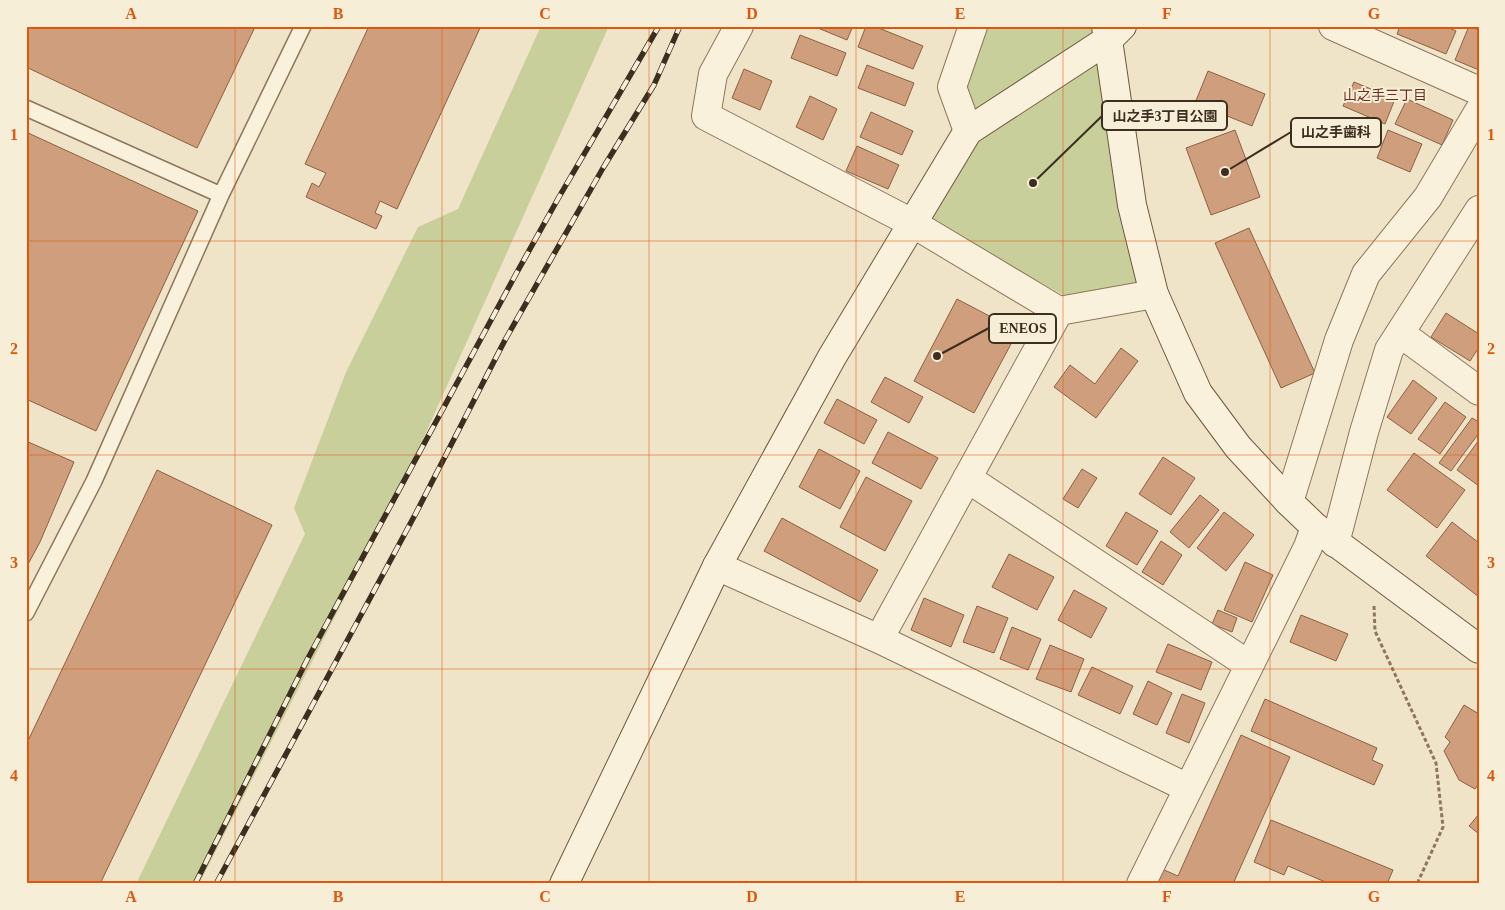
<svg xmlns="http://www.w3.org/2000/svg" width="1505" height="910" viewBox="0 0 1505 910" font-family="'Times New Roman','Noto Sans JP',serif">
  <rect width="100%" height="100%" fill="#f0e4c8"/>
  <path fill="#c9cf9b" d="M541,26H609L405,479L199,884H136L305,534L294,508L346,372L418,227L458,209Z
    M984,26H1091L1140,282L1125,289L1063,295L924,217L976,136L964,86Z"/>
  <path fill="#cf9f7d" stroke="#8d5f41" d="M26,26H254L255,27L197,148L26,67Z
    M369,26H481L397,209L380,201L375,213L382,216L376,229L306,197L312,183L319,187L326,173L305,164Z
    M813,26H853L847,40Z
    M866,26H874L923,46L913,69L858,47Z
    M1400,26H1445L1456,31L1446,54L1397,34Z
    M1469,26L1479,30V70L1455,60Z
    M800,35L846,53L837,76L791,58Z
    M867,65L914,83L905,106L858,88Z
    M744,69L772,81L760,110L732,98Z
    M1208,71L1265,94L1252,126L1195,103Z
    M1354,82L1395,99L1385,124L1343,106Z
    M810,96L837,109L823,140L796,127Z
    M1407,99L1453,120L1442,145L1395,124Z
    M871,112L913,131L902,155L860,137Z
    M1235,130L1260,197L1211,215L1186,148Z
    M1388,130L1422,144L1410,172L1377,158Z
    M26,132L198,211L96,431L26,399Z
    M857,146L899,165L888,189L846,171Z
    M1249,228L1315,373L1281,388L1215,243Z
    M957,299L1018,331L974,413L914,381Z
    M1446,313L1479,334V347L1470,361L1431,337Z
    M1121,348L1138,361L1096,418L1054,387L1070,365L1095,384Z
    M885,377L923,397L909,423L871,402Z
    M1413,380L1437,398L1411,434L1387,417Z
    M837,399L877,420L864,444L824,423Z
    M1445,402L1466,417L1440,454L1418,439Z
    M1472,418L1479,422V433L1451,471L1439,463Z
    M888,432L938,458L921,489L872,463Z
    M1479,440V486L1457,470Z
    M26,441L74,462L40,542L26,568Z
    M819,449L860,471L840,509L799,487Z
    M1414,453L1465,490L1437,528L1387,490Z
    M1163,457L1195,478L1171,515L1139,494Z
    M1082,469L1097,478L1078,508L1063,499Z
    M157,470L272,525L100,884H26V745Z
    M866,477L912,501L885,551L840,527Z
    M1200,495L1219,510L1189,548L1170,532Z
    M1126,512L1158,531L1137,565L1106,546Z
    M1224,512L1254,535L1226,571L1197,548Z
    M782,518L878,570L860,602L764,551Z
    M1452,522L1479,543V597L1426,556Z
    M1161,541L1182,555L1163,585L1142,572Z
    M1009,554L1054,577L1037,610L992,587Z
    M1245,562L1273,575L1252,622L1224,610Z
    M1074,590L1107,608L1091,638L1058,620Z
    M924,598L964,615L951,647L911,630Z
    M977,606L1008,618L994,653L963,642Z
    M1218,610L1237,618L1232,632L1212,624Z
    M1301,615L1348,634L1336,661L1290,642Z
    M1012,627L1041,639L1028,670L1000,659Z
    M1168,644L1212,662L1201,690L1156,672Z
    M1050,645L1084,659L1071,692L1036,679Z
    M1092,667L1133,686L1120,714L1078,695Z
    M1148,681L1172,693L1157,725L1133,714Z
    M1182,694L1205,703L1189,743L1166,733Z
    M1265,699L1377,748L1372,760L1383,765L1374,785L1251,731Z
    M1464,705L1479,714V783L1475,789L1459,780L1444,751L1450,742L1445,737Z
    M1241,735L1290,757L1233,884H1155L1162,869L1178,876Z
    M1479,814V834L1469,826Z
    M1271,820L1393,870L1387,884H1330L1288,866L1284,875L1254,862Z"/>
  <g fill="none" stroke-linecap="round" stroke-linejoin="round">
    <g stroke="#8d765c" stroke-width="18">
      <path id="lane" d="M26,108L221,195
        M26,613L94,481L221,195L303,26"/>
    </g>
    <g stroke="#8d765c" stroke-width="30">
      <path id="street" d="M739,26L713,74L706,116L912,223L1059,311L1154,294
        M1333,26L1479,91
        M968,131L952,87L973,26
        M1400,333L1479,391
        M967,478L1249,665
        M1289,502L1339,340L1366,274L1428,197L1479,111
        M1335,543L1364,432L1389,350L1479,210
        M717,566L879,639L1188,788
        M879,639L1059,311
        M1141,884L1308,547L1315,527"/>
    </g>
    <g stroke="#6f573f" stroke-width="30">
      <path id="secondary" d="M1106,26L1132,205L1154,294L1198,393L1238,447L1289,502L1315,527L1479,649
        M564,884L717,566L832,357L968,131L1109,39L1122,26"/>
    </g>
    <path stroke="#8d765c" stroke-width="3" stroke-dasharray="4 2.5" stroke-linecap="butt" d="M1374,606L1375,631L1436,763L1443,827L1417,884"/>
    <use href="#lane" stroke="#faf1dc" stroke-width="15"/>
    <use href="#street" stroke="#faf1dc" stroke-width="28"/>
    <use href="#secondary" stroke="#faf1dc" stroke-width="28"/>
    <g stroke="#3d2e20" stroke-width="5.5">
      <path id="rail" d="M195,884L307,660L516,274L559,197L659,26
        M216,884L416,513L505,340L603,168L654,85L680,26"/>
    </g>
    <use href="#rail" stroke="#f7eed8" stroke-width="4" stroke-dasharray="11" stroke-linecap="butt"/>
  </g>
  <path fill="none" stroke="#df570d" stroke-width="1" stroke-opacity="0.55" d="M235,26V884M442,26V884M649,26V884M856,26V884M1063,26V884M1270,26V884M26,241H1479M26,455H1479M26,669H1479"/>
  <g text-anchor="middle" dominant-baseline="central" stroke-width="4" stroke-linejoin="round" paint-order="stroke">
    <g font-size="14" fill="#6b2e1e" stroke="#f7eed8">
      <text x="1385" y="95">山之手三丁目</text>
    </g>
  </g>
  <path fill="none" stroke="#3d2e20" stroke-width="2" d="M1033 183L1102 116M1225 172L1291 132M937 356L989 328"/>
  <g fill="#3d2e20" stroke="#f7eed8" stroke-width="2">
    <circle cx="1033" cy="183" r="5"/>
    <circle cx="1225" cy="172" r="5"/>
    <circle cx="937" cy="356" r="5"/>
  </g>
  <g fill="#f7eed8" stroke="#3d2e20" stroke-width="2">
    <rect x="1102" y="101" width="125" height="29" rx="5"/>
    <rect x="1291" y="118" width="90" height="29" rx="5"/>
    <rect x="989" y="314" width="67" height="29" rx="5"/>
  </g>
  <g font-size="14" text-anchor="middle" font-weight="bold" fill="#3d2e20">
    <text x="1165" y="121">山之手3丁目公園</text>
    <text x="1336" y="137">山之手歯科</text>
    <text x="1023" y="333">ENEOS</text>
  </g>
  <rect width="1505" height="910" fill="none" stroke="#f7eed8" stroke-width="55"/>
  <rect x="28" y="28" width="1450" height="854" fill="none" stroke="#df570d" stroke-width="2"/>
  <g font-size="16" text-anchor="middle" font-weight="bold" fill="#df570d">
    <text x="131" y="19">A</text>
    <text x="338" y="19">B</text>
    <text x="545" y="19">C</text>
    <text x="752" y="19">D</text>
    <text x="960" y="19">E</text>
    <text x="1167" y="19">F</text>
    <text x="1374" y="19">G</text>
    <text x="14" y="140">1</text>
    <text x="1491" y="140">1</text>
    <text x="14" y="354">2</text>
    <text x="1491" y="354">2</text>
    <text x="14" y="568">3</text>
    <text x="1491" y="568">3</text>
    <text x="14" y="781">4</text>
    <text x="1491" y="781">4</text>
    <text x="131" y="902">A</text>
    <text x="338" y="902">B</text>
    <text x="545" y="902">C</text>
    <text x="752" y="902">D</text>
    <text x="960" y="902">E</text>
    <text x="1167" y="902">F</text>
    <text x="1374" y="902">G</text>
  </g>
</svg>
